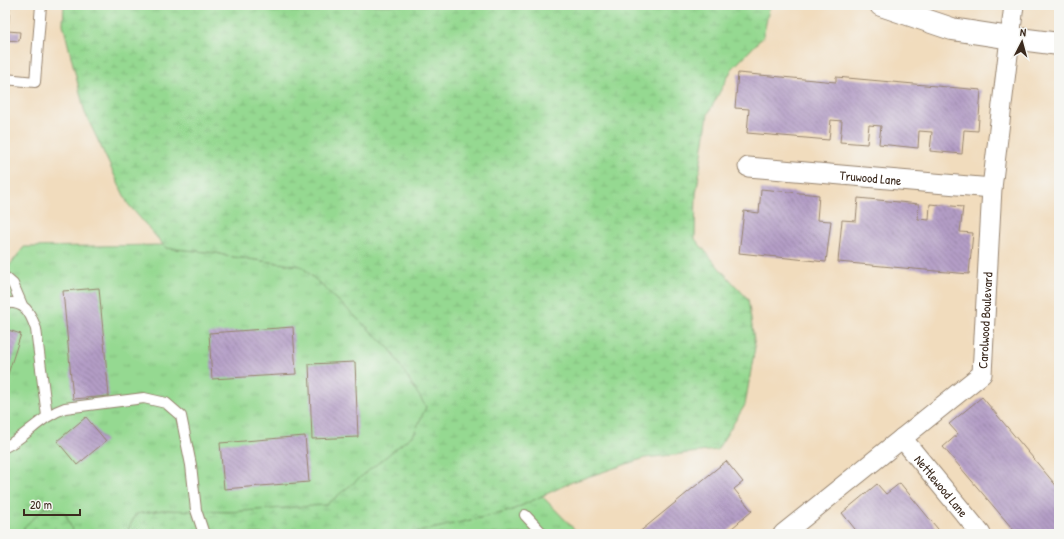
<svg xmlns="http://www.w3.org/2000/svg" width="1064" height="539" viewBox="0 0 1064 539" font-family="'Patrick Hand',sans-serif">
  <defs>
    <pattern id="grass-tufts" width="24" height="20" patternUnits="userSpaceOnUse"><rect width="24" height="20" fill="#95d991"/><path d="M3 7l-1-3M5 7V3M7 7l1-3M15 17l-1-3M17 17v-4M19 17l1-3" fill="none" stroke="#81ba7d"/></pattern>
    <pattern id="wetland-marsh" width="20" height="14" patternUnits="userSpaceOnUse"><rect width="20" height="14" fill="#95d991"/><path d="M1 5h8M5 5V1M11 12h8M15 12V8" fill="none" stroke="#81ba7d"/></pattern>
    <pattern id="building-back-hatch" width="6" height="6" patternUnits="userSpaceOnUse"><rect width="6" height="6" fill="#b39dc6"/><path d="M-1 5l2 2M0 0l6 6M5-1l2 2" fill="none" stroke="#9380a0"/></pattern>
  </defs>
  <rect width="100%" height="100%" fill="#f6f6f2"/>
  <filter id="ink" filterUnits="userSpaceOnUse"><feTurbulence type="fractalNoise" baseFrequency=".025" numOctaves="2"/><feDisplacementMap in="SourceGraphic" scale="8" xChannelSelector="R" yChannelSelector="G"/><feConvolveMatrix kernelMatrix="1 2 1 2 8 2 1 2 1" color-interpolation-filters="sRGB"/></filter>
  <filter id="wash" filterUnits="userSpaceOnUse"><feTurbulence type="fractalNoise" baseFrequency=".012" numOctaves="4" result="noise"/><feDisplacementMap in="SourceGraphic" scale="16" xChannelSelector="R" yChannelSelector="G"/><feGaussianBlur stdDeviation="0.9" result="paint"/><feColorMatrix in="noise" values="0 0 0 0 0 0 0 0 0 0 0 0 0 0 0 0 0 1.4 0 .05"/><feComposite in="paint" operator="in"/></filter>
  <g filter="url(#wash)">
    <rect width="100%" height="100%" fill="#f1dcbd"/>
    <path fill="url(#grass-tufts)" stroke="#688258" d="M164,245L166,248L217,253L226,256L301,266L390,349L427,407L414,434L326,506L229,512L163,510L136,514L126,534H74L65,513L24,527V534H5V314L9,313L6,292H5V271L24,247Z
      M542,496L579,534H409L510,511Z"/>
    <path fill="url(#wetland-marsh)" stroke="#688258" d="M64,5H770L763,37L732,69L708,114L696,195L695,239L720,269L748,299L755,347L745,405L717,450L645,458L572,482L510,511L409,534H126L136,514L163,510L229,512L326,505L414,434L426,407L390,349L301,266L226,256L217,253L166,248L128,204L85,113L63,24Z
      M45,507L65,513L74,534H24V527Z"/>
    <g id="blocks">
      <path fill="url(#building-back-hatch)" d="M5,5H10L8,31L20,32L19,41L5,40Z
        M738,73L836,82V77L981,90L978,131L964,130L962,154L930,151L932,132L919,131L918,148L879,144L881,126L869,125L867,144L840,142L842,121L831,120L829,140L747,133L749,109L735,108Z
        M761,189L819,195L817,220L831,221L826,262L739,253L744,211L759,213Z
        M858,198L919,204L918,219L929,220L930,204L963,207L960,232L973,233L969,274L838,262L842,220L856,221Z
        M99,288L109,396L73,399L63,291Z
        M293,327L296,374L212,379L209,333Z
        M5,329L21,334L5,383Z
        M355,362L358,437L312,439L309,364Z
        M982,397L1059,489V534H1017L943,447L958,434L949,424Z
        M86,417L106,441L77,465L57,441Z
        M305,436L309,482L224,489L220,443Z
        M726,461L743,482L734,489L752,511L725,534H637Z
        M900,483L942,534H859L842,513L877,484L886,494Z"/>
    </g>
  </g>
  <g filter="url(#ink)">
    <use href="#blocks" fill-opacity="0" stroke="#96836e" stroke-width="1"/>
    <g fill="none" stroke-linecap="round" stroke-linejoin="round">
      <g stroke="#96836e" stroke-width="12">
        <path id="service" d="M5,79L35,82L41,5
          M5,277L13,284L22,305
          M5,303C25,301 30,312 36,329L47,416
          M5,447C27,436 41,416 65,408L144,398L166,403L181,416L191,465L196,510L204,534
          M525,515L543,534"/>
      </g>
      <g stroke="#96836e" stroke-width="21">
        <g id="minor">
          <path id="s1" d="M748,167L992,188"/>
          <path id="s2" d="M902,438L981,534"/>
          <path id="s3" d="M783,534L982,374L992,188L1014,5"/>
        </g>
      </g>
      <g stroke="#96836e" stroke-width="24">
        <path id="tertiary" d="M881,5L952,29L1011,38L1059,44"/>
      </g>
      <use href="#service" stroke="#fff" stroke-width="10"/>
      <use href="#minor" stroke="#fff" stroke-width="19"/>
      <use href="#tertiary" stroke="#fff" stroke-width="22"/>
    </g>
  </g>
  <g text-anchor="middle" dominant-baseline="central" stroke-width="3" stroke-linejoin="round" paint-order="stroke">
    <g font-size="13" fill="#3b2a1e" stroke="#f6f6f2">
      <text stroke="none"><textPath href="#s1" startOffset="123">Truwood Lane</textPath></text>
      <text stroke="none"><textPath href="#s3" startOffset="309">Carolwood Boulevard</textPath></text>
      <text stroke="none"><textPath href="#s2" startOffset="62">Nettlewood Lane</textPath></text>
    </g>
  </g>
  <rect width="1064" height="539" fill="none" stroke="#f6f6f2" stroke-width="20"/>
  <g transform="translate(1022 42) rotate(6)" stroke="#f6f6f2" stroke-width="3" paint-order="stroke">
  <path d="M0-3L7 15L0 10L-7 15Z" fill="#3b2a1e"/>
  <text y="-6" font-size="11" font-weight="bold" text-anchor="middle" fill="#3b2a1e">N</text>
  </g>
  <path d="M24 509v6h56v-6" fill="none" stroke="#3b2a1e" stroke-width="2"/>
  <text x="30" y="509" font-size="12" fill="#3b2a1e" stroke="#f6f6f2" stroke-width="3" paint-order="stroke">20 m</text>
</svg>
